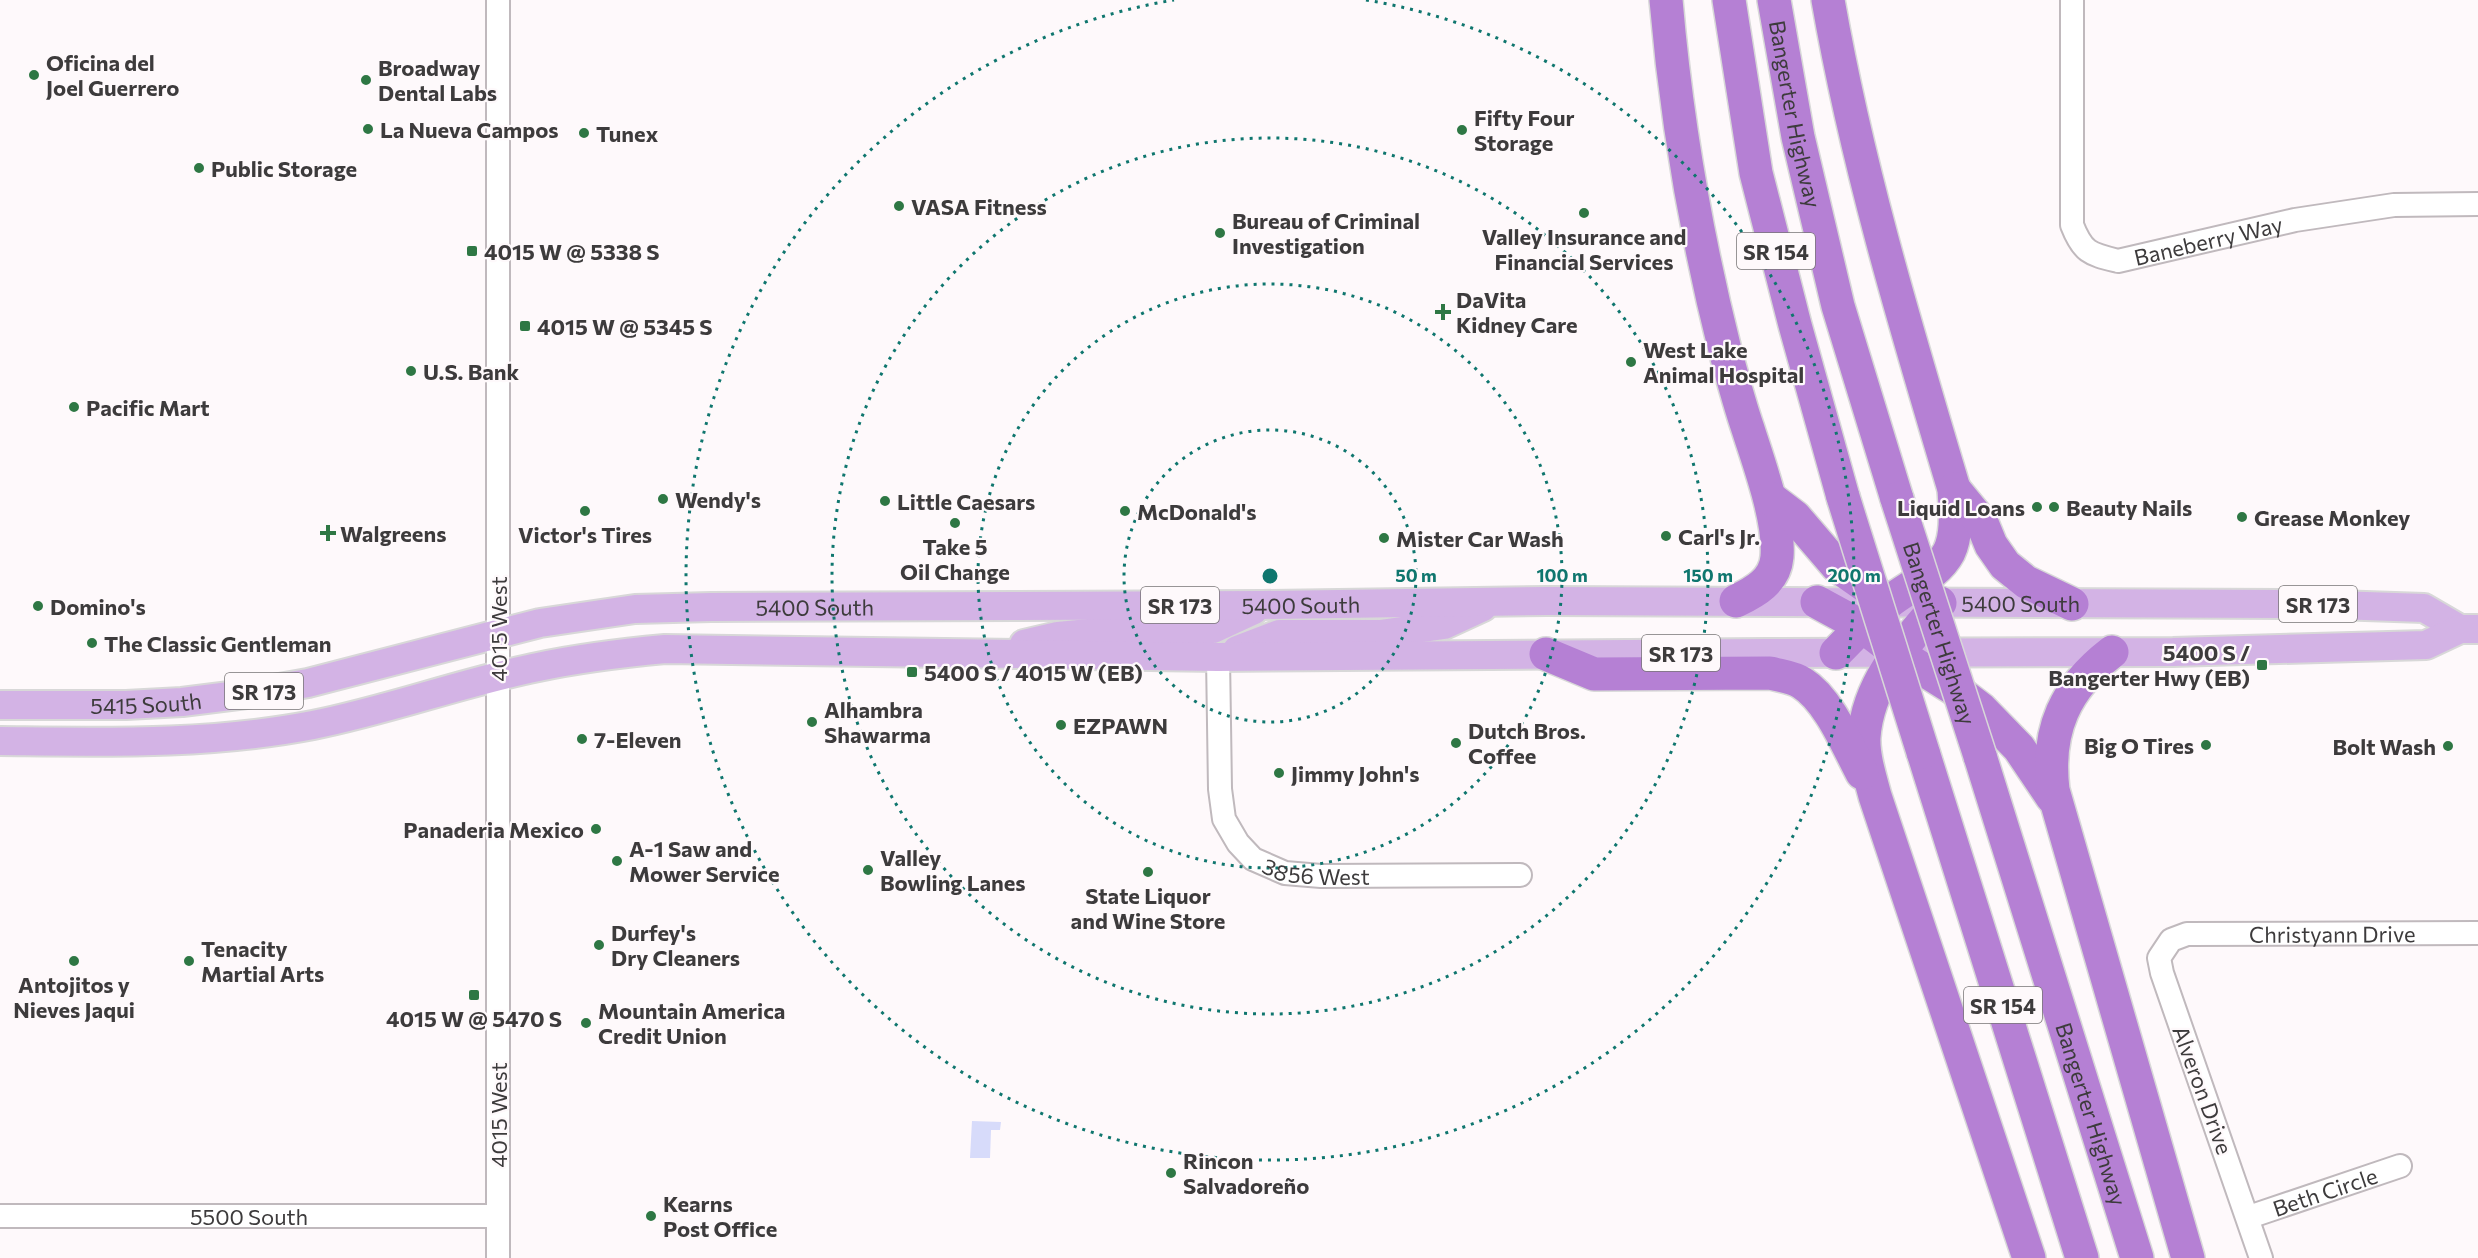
<svg xmlns="http://www.w3.org/2000/svg" width="2478" height="1258" viewBox="0 0 2478 1258" font-family="Commissioner,sans-serif">
  <rect width="100%" height="100%" fill="#fef9fb"/>
  <path fill="#d7dbfa" d="M972,1121L1001,1122L1000,1130H991L990,1158H970Z"/>
  <g fill="none" stroke-linecap="round" stroke-linejoin="round">
    <g stroke="#c0b9bd" stroke-width="26">
      <g id="minor">
        <path id="s1" d="M2072,0V225C2083,253 2090,254 2118,261L2295,220L2394,205L2478,204"/>
        <path id="s2" d="M1218,657L1220,789L1224,819L1238,843L1253,859L1285,873L1321,876L1520,875"/>
        <path id="s3" d="M0,1216H498"/>
        <path id="s4" d="M2249,1217L2400,1166"/>
        <path d="M498,1258V0"/>
        <path id="s5" d="M2261,1258L2162,973L2159,958L2171,940L2187,934L2478,933"/>
      </g>
    </g>
    <g stroke="#d8d8d8" stroke-width="32">
      <g id="major">
        <path d="M1024,644L1058,636L1132,629H1213L1254,610"/>
        <path d="M1237,650L1279,634H1380L1444,625L1483,607"/>
        <path id="s6" d="M0,705H126L182,702L246,694L308,683L540,623L635,609L711,607L1263,605L1547,601L2307,604L2424,608L2460,629"/>
        <path d="M0,741C105,742 210,745 313,725C389,710 463,682 538,667C580,658 622,653 665,649L1218,657L1767,653L2173,652L2426,645L2460,629H2478"/>
      </g>
    </g>
    <g stroke="#d8d8d8" stroke-width="36">
      <g id="highway">
        <path d="M1666,0C1676,118 1696,235 1725,350C1732,376 1739,403 1748,429C1759,464 1780,520 1777,557C1775,581 1755,592 1736,601"/>
        <path d="M1729,0L1756,173L1795,325L1843,497"/>
        <path id="s7" d="M1774,0L1798,137L1838,306L1897,499"/>
        <path d="M1828,0C1857,166 1906,328 1954,489C1955,509 1958,533 1949,552C1937,575 1908,587 1889,602C1870,617 1853,636 1836,653"/>
        <path d="M1954,489L1982,523L1991,545L2005,565L2026,582L2072,604"/>
        <path d="M1770,498L1795,517L1837,566L1887,601"/>
        <path d="M1817,602L1863,627L1897,653L1956,690L1981,709L2019,748L2052,797"/>
        <path d="M1940,603C1906,642 1868,682 1864,737C1863,756 1870,777 1875,796L2029,1258"/>
        <path d="M2112,652C2065,688 2046,730 2053,790L2188,1258"/>
        <path d="M1546,654L1594,674L1770,673C1781,676 1793,677 1802,683C1829,700 1847,745 1862,773"/>
        <path d="M1923,752L2082,1258"/>
        <path id="s8" d="M1980,756L2137,1258"/>
      </g>
    </g>
    <use href="#minor" stroke="#fff" stroke-width="22"/>
    <use href="#major" stroke="#d3b3e5" stroke-width="28"/>
    <use href="#highway" stroke="#b580d4" stroke-width="33"/>
    <g stroke="#d8d8d8" stroke-width="36" stroke-linecap="butt">
      <g id="highway-bridge">
        <path d="M1843,497L1923,752"/>
        <path id="s9" d="M1897,499L1980,756"/>
      </g>
    </g>
    <use href="#highway-bridge" stroke="#b580d4" stroke-width="33"/>
  </g>
  <g fill="none" stroke="#0f766e" stroke-width="3" stroke-dasharray="3 6">
    <circle cx="1270" cy="576" r="146"/>
    <circle cx="1270" cy="576" r="292"/>
    <circle cx="1270" cy="576" r="438"/>
    <path d="M1366 0A584 584 0 1 1 1174 0"/>
  </g>
  <g fill="#2e7744" stroke="#fef9fb" stroke-width="2">
    <circle cx="34" cy="75" r="6"/>
    <circle cx="366" cy="80" r="6"/>
    <circle cx="368" cy="129" r="6"/>
    <circle cx="1462" cy="130" r="6"/>
    <circle cx="584" cy="133" r="6"/>
    <circle cx="199" cy="168" r="6"/>
    <circle cx="899" cy="206" r="6"/>
    <circle cx="1584" cy="213" r="6"/>
    <circle cx="1220" cy="233" r="6"/>
    <rect x="466" y="245" width="12" height="12" rx="3"/>
    <path d="M1440 303h6v6h6v6h-6v6h-6v-6h-6v-6h6z"/>
    <rect x="519" y="320" width="12" height="12" rx="3"/>
    <circle cx="1631" cy="362" r="6"/>
    <circle cx="411" cy="371" r="6"/>
    <circle cx="74" cy="407" r="6"/>
    <circle cx="663" cy="499" r="6"/>
    <circle cx="885" cy="501" r="6"/>
    <circle cx="2037" cy="507" r="6"/>
    <circle cx="2054" cy="507" r="6"/>
    <circle cx="585" cy="511" r="6"/>
    <circle cx="1125" cy="511" r="6"/>
    <circle cx="2242" cy="517" r="6"/>
    <circle cx="955" cy="523" r="6"/>
    <path d="M325 524h6v6h6v6h-6v6h-6v-6h-6v-6h6z"/>
    <circle cx="1666" cy="536" r="6"/>
    <circle cx="1384" cy="538" r="6"/>
    <circle cx="38" cy="606" r="6"/>
    <circle cx="92" cy="643" r="6"/>
    <rect x="2256" y="659" width="12" height="12" rx="3"/>
    <rect x="906" y="666" width="12" height="12" rx="3"/>
    <circle cx="812" cy="722" r="6"/>
    <circle cx="1061" cy="725" r="6"/>
    <circle cx="582" cy="739" r="6"/>
    <circle cx="1456" cy="743" r="6"/>
    <circle cx="2206" cy="745" r="6"/>
    <circle cx="2448" cy="746" r="6"/>
    <circle cx="1279" cy="773" r="6"/>
    <circle cx="596" cy="829" r="6"/>
    <circle cx="617" cy="861" r="6"/>
    <circle cx="868" cy="870" r="6"/>
    <circle cx="1148" cy="872" r="6"/>
    <circle cx="599" cy="945" r="6"/>
    <circle cx="74" cy="961" r="6"/>
    <circle cx="189" cy="961" r="6"/>
    <rect x="468" y="989" width="12" height="12" rx="3"/>
    <circle cx="586" cy="1023" r="6"/>
    <circle cx="1171" cy="1173" r="6"/>
    <circle cx="651" cy="1216" r="6"/>
  </g>
  <g text-anchor="middle" dominant-baseline="central" stroke-width="4.5" stroke-linejoin="round" paint-order="stroke">
    <g fill="#fef9fb" stroke="#777475" stroke-width="1.5">
      <rect x="1737" y="233" width="78" height="36" rx="4.5"/>
      <rect x="2279" y="586" width="78" height="36" rx="4.5"/>
      <rect x="1141" y="587" width="78" height="36" rx="4.5"/>
      <rect x="1642" y="635" width="78" height="36" rx="4.5"/>
      <rect x="225" y="673" width="78" height="36" rx="4.5"/>
      <rect x="1964" y="987" width="78" height="36" rx="4.5"/>
    </g>
    <g font-size="21" font-weight="bold" fill="#3d3b3c">
      <text x="1776" y="251">SR 154</text>
      <text x="2318" y="604">SR 173</text>
      <text x="1180" y="605">SR 173</text>
      <text x="1681" y="653">SR 173</text>
      <text x="264" y="691">SR 173</text>
      <text x="2003" y="1005">SR 154</text>
    </g>
    <g font-size="22" font-weight="bold" fill="#3d3b3c" stroke="#fef9fb" text-anchor="start">
      <text x="46" y="62">Oficina del<tspan x="46" dy="25">Joel Guerrero</tspan></text>
      <text x="378" y="67">Broadway<tspan x="378" dy="25">Dental Labs</tspan></text>
      <text x="1474" y="117">Fifty Four<tspan x="1474" dy="25">Storage</tspan></text>
      <text x="380" y="129">La Nueva Campos</text>
      <text x="596" y="133">Tunex</text>
      <text x="211" y="168">Public Storage</text>
      <text x="911" y="206">VASA Fitness</text>
      <text x="1232" y="220">Bureau of Criminal<tspan x="1232" dy="25">Investigation</tspan></text>
      <text x="1584" y="236" text-anchor="middle">Valley Insurance and<tspan x="1584" dy="25">Financial Services</tspan></text>
      <text x="484" y="251">4015 W @ 5338 S</text>
      <text x="1456" y="299">DaVita<tspan x="1456" dy="25">Kidney Care</tspan></text>
      <text x="537" y="326">4015 W @ 5345 S</text>
      <text x="1643" y="349">West Lake<tspan x="1643" dy="25">Animal Hospital</tspan></text>
      <text x="423" y="371">U.S. Bank</text>
      <text x="86" y="407">Pacific Mart</text>
      <text x="675" y="499">Wendy's</text>
      <text x="897" y="501">Little Caesars</text>
      <text x="2025" y="507" text-anchor="end">Liquid Loans</text>
      <text x="2066" y="507">Beauty Nails</text>
      <text x="1137" y="511">McDonald's</text>
      <text x="2254" y="517">Grease Monkey</text>
      <text x="340" y="533">Walgreens</text>
      <text x="585" y="534" text-anchor="middle">Victor's Tires</text>
      <text x="1678" y="536">Carl's Jr.</text>
      <text x="1396" y="538">Mister Car Wash</text>
      <text x="955" y="546" text-anchor="middle">Take 5<tspan x="955" dy="25">Oil Change</tspan></text>
      <text x="50" y="606">Domino's</text>
      <text x="104" y="643">The Classic Gentleman</text>
      <text x="2250" y="652" text-anchor="end">5400 S /<tspan x="2250" dy="25">Bangerter Hwy (EB)</tspan></text>
      <text x="924" y="672">5400 S / 4015 W (EB)</text>
      <text x="824" y="709">Alhambra<tspan x="824" dy="25">Shawarma</tspan></text>
      <text x="1073" y="725">EZPAWN</text>
      <text x="1468" y="730">Dutch Bros.<tspan x="1468" dy="25">Coffee</tspan></text>
      <text x="594" y="739">7-Eleven</text>
      <text x="2194" y="745" text-anchor="end">Big O Tires</text>
      <text x="2436" y="746" text-anchor="end">Bolt Wash</text>
      <text x="1291" y="773">Jimmy John's</text>
      <text x="584" y="829" text-anchor="end">Panaderia Mexico</text>
      <text x="629" y="848">A-1 Saw and<tspan x="629" dy="25">Mower Service</tspan></text>
      <text x="880" y="857">Valley<tspan x="880" dy="25">Bowling Lanes</tspan></text>
      <text x="1148" y="895" text-anchor="middle">State Liquor<tspan x="1148" dy="25">and Wine Store</tspan></text>
      <text x="611" y="932">Durfey's<tspan x="611" dy="25">Dry Cleaners</tspan></text>
      <text x="201" y="948">Tenacity<tspan x="201" dy="25">Martial Arts</tspan></text>
      <text x="74" y="984" text-anchor="middle">Antojitos y<tspan x="74" dy="25">Nieves Jaqui</tspan></text>
      <text x="598" y="1010">Mountain America<tspan x="598" dy="25">Credit Union</tspan></text>
      <text x="474" y="1018" text-anchor="middle">4015 W @ 5470 S</text>
      <text x="1183" y="1160">Rincon<tspan x="1183" dy="25">Salvadoreño</tspan></text>
      <text x="663" y="1203">Kearns<tspan x="663" dy="25">Post Office</tspan></text>
    </g>
    <g font-size="22" fill="#3d3b3c" stroke="#fef9fb">
      <text stroke="none"><textPath href="#s7" startOffset="116">Bangerter Highway</textPath></text>
      <text stroke="none"><textPath href="#s1" startOffset="380">Baneberry Way</textPath></text>
      <text stroke="none"><textPath href="#s6" startOffset="2031">5400 South</textPath></text>
      <text stroke="none"><textPath href="#s6" startOffset="1311">5400 South</textPath></text>
      <text stroke="none"><textPath href="#s6" startOffset="825">5400 South</textPath></text>
      <text transform="translate(498 629) rotate(-90)">4015 West</text>
      <text stroke="none"><textPath href="#s9" startOffset="141">Bangerter Highway</textPath></text>
      <text stroke="none"><textPath href="#s6" startOffset="146">5415 South</textPath></text>
      <text stroke="none"><textPath href="#s2" startOffset="278">3856 West</textPath></text>
      <text stroke="none"><textPath href="#s5" startOffset="501">Christyann Drive</textPath></text>
      <text transform="translate(2203 1090) rotate(70)">Alveron Drive</text>
      <text stroke="none"><textPath href="#s8" startOffset="375">Bangerter Highway</textPath></text>
      <text transform="translate(498 1115) rotate(-90)">4015 West</text>
      <text stroke="none"><textPath href="#s4" startOffset="80">Beth Circle</textPath></text>
      <text stroke="none"><textPath href="#s3" startOffset="249">5500 South</textPath></text>
    </g>
  </g>
  <circle cx="1270" cy="576" r="9" fill="#0f766e" stroke="#fef9fb" stroke-width="3"/>
  <g font-size="18" text-anchor="middle" font-weight="bold" fill="#0f766e" stroke="#fef9fb" stroke-width="4.5" stroke-linejoin="round" paint-order="stroke">
    <text x="1416" y="582">50 m</text>
    <text x="1562" y="582">100 m</text>
    <text x="1708" y="582">150 m</text>
    <text x="1854" y="582">200 m</text>
  </g>
</svg>
